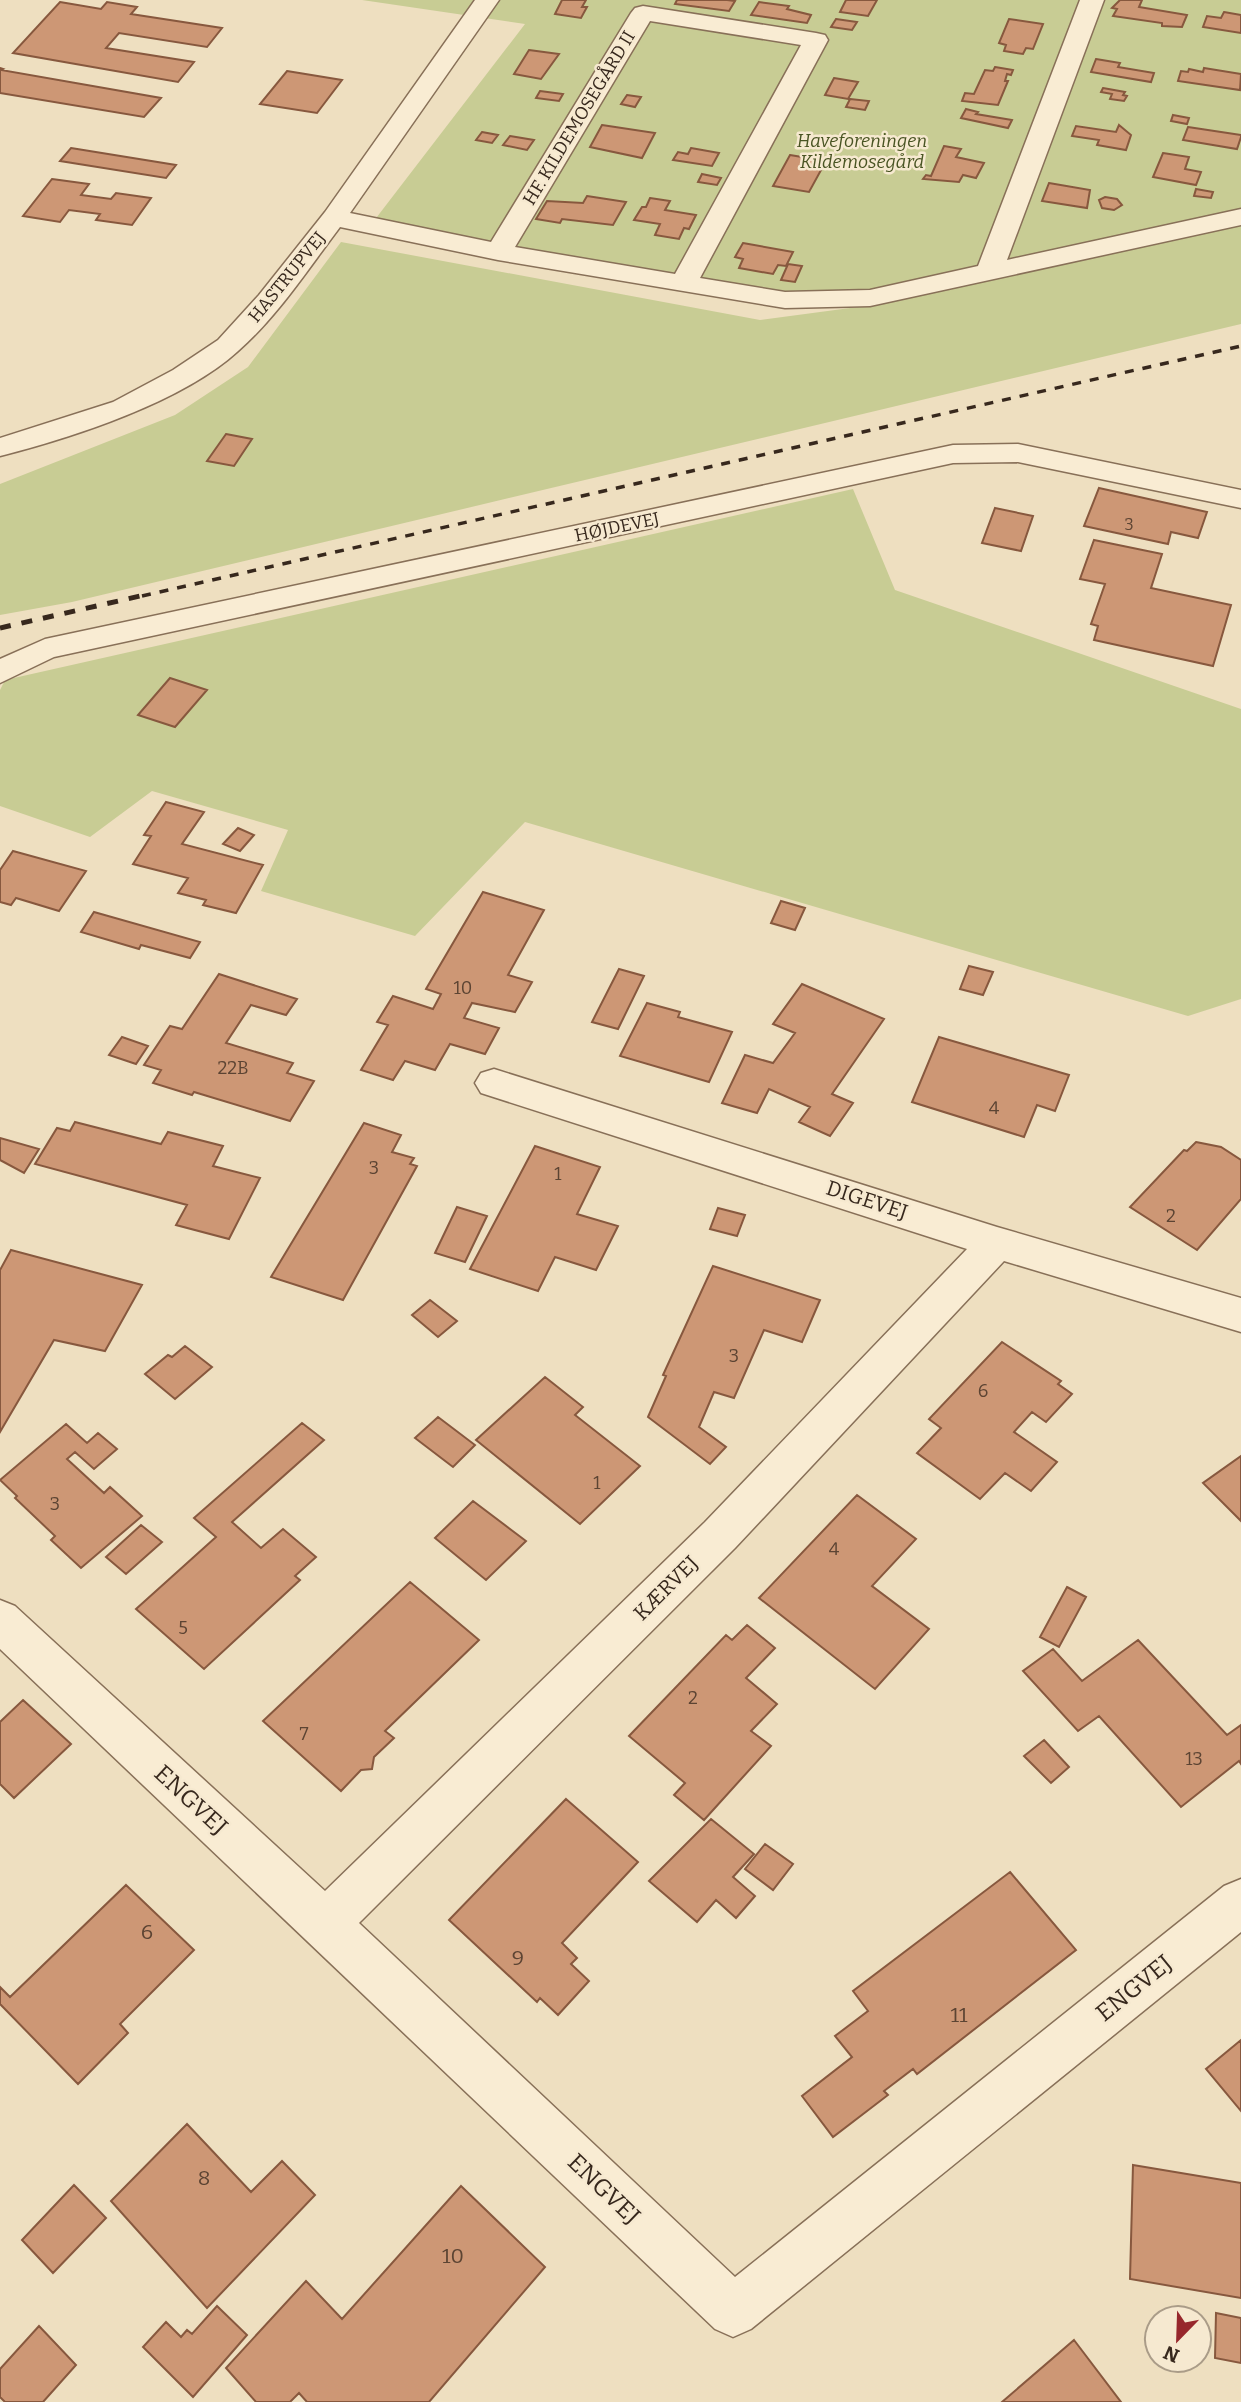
<svg xmlns="http://www.w3.org/2000/svg" width="1241" height="2402" viewBox="0 0 1241 2402" font-family="Bitter,serif">
  <rect width="100%" height="100%" fill="#eedfc0"/>
  <path fill="#c8cc94" d="M362,0H1241V324L72,602L0,615V484L175,415L248,367L341,242L760,320L865,306L370,226L525,24Z
    M853,489L895,590L1241,709V999L1188,1016L525,822L415,936L261,891L288,830L152,791L90,837L0,806V690L5,680Z"/>
  <path fill="#cd9775" stroke="#87583e" stroke-width="2" d="M562,0H586L582,7H587L581,18L555,14Z
    M677,0H727L735,1L729,11L675,4Z
    M846,0H877L868,16L840,12Z
    M1120,0H1142L1139,7L1187,15L1182,27L1162,26V23L1113,16L1117,9L1112,8Z
    M60,2L101,9L107,2L137,7L131,14L222,28L207,47L119,33L106,48L194,62L178,82L13,53Z
    M759,2L789,6L787,9L811,15L807,23L751,15Z
    M1224,12L1241,15V33L1203,27L1207,16L1221,18Z
    M836,19L857,22L852,30L831,27Z
    M1009,19L1043,24L1033,49L1026,48L1023,54L1004,51L1006,45L999,43Z
    M529,50L559,54L541,79L514,74Z
    M1096,59L1120,63L1118,67L1154,73L1151,82L1091,72Z
    M995,67L1013,70L1011,75L1007,74L1005,81H1008L998,105L962,101L965,93L974,94L985,70L993,71Z
    M0,68L3,69L1,70L161,98L144,117L0,93Z
    M1204,68L1241,74L1240,90L1178,81L1181,71L1188,72L1189,69L1203,72Z
    M287,71L342,80L317,113L260,104Z
    M834,78L858,82L848,99L825,95Z
    M1103,88L1125,92L1123,95L1127,96L1124,101L1110,99L1112,94L1101,92Z
    M540,91L563,94L559,101L536,98Z
    M627,95L641,97L635,107L621,104Z
    M850,99L869,101L865,110L846,107Z
    M966,109L978,112L976,114L1012,120L1008,128L961,118Z
    M1173,115L1189,118L1187,124L1171,121Z
    M602,125L655,133L642,158L590,147Z
    M1119,125L1131,135L1126,150L1097,145L1099,140L1072,136L1076,126L1116,132Z
    M1188,127L1241,135V137L1237,149L1183,140Z
    M482,132L498,135L492,143L476,140Z
    M510,136L534,140L527,150L503,145Z
    M944,146L961,149L956,157L984,163L976,178L963,175L959,182L923,179L926,175L931,176Z
    M71,148L176,165L166,178L60,161Z
    M691,148L719,153L712,166L673,160L678,152L688,154Z
    M1163,153L1189,157L1185,169L1201,172L1196,185L1153,177Z
    M790,155L826,161L809,192L773,186Z
    M702,174L721,178L717,185L698,182Z
    M52,179L89,184L81,195L111,199L116,193L151,198L132,225L96,220L100,214L69,210L60,222L23,216Z
    M1049,183L1090,190L1087,208L1042,201Z
    M1196,189L1213,192L1211,198L1194,196Z
    M587,196L626,202L613,225L562,219L560,223L536,219L547,201L583,203Z
    M1105,197L1117,199L1122,205L1114,210L1102,208L1099,200Z
    M650,198L670,201L665,210L696,215L689,229L684,228L679,239L655,235L660,224L634,220L642,207H646Z
    M743,243L793,252L786,266L778,265L773,274L739,268L743,259L735,257Z
    M788,264L802,266L795,282L781,280Z
    M226,434L252,439L234,466L207,461Z
    M1099,488L1207,512L1198,538L1171,532L1168,544L1084,526Z
    M995,508L1033,516L1021,551L982,543Z
    M1094,540L1162,554L1151,588L1231,605L1213,666L1094,640L1098,626L1091,624L1105,584L1080,579Z
    M170,678L207,690L175,727L138,715Z
    M166,802L204,812L182,844L263,865L236,913L203,905L206,900L178,893L188,878L133,864L151,836L144,835Z
    M238,828L254,835L240,851L223,844Z
    M13,851L86,871L59,911L16,898L11,905L0,902V870Z
    M483,892L544,910L508,975L532,982L515,1012L472,1003L464,1018L499,1028L485,1054L450,1044L435,1070L405,1061L393,1080L361,1070L388,1025L377,1022L393,996L433,1009L441,994L426,989Z
    M781,901L805,908L795,930L771,923Z
    M94,912L200,942L190,958L141,945L139,949L81,932Z
    M969,966L993,972L983,995L960,989Z
    M619,969L644,976L618,1029L592,1022Z
    M219,974L297,999L286,1015L251,1005L226,1043L293,1063L287,1073L314,1081L290,1121L194,1092L192,1095L153,1083L161,1070L144,1065L170,1026L182,1029Z
    M802,984L884,1019L832,1094L853,1103L830,1136L799,1122L810,1107L769,1089L757,1113L722,1103L745,1055L773,1063L795,1033L773,1024Z
    M647,1003L680,1012L678,1017L732,1032L709,1082L620,1056Z
    M122,1037L148,1046L136,1064L109,1055Z
    M939,1037L1069,1075L1055,1111L1037,1105L1024,1137L912,1102Z
    M75,1122L161,1144L168,1132L223,1146L213,1166L260,1178L229,1239L176,1225L187,1205L35,1164L57,1128L70,1131Z
    M364,1123L401,1135L392,1152L414,1158L410,1164L417,1166L343,1300L271,1277Z
    M0,1138L39,1149L24,1173L0,1160Z
    M1196,1142L1221,1147L1241,1160V1199L1197,1250L1130,1207L1184,1150L1187,1151Z
    M535,1146L600,1167L577,1214L618,1226L596,1270L555,1257L538,1291L470,1269Z
    M457,1207L487,1216L465,1262L435,1253Z
    M718,1208L745,1215L737,1236L710,1229Z
    M11,1250L142,1285L105,1351L54,1340L0,1432V1270Z
    M713,1266L820,1300L802,1342L764,1330L734,1398L714,1392L699,1427L726,1447L710,1464L648,1417L666,1376L663,1375Z
    M430,1300L457,1321L438,1337L412,1315Z
    M1002,1342L1061,1381L1058,1384L1072,1394L1046,1422L1032,1412L1014,1432L1057,1462L1031,1491L1005,1473L980,1499L917,1453L941,1428L929,1419Z
    M185,1346L212,1367L175,1399L145,1374L168,1355L172,1357Z
    M545,1377L583,1407L575,1415L640,1466L580,1524L476,1440Z
    M438,1417L475,1445L453,1467L415,1438Z
    M302,1423L324,1440L232,1522L261,1548L283,1529L316,1557L295,1576L300,1580L204,1669L136,1609L216,1537L194,1518Z
    M66,1424L87,1443L98,1433L117,1449L94,1469L75,1452L67,1459L104,1493L110,1487L142,1516L81,1568L51,1540L55,1536L15,1498L17,1496L0,1480Z
    M1241,1456V1521L1203,1483Z
    M857,1495L916,1539L872,1586L929,1629L875,1689L759,1598Z
    M473,1501L526,1541L486,1580L435,1538Z
    M141,1525L162,1542L126,1574L106,1557Z
    M410,1582L479,1640L385,1731L394,1738L374,1757L372,1769L361,1770L341,1791L263,1721Z
    M1067,1587L1086,1597L1059,1647L1040,1637Z
    M747,1625L775,1648L746,1678L777,1704L751,1731L771,1746L704,1820L674,1795L685,1783L629,1736L726,1635L732,1640Z
    M1138,1640L1227,1735L1241,1725V1764L1239,1761L1181,1807L1099,1716L1078,1731L1023,1671L1053,1649L1082,1681Z
    M23,1700L71,1744L14,1798L0,1784V1722Z
    M1044,1740L1069,1767L1051,1783L1024,1756Z
    M566,1799L638,1862L562,1943L577,1958L571,1964L589,1981L558,2015L540,1998L537,2002L449,1920Z
    M711,1819L754,1854L733,1877L755,1896L736,1918L716,1900L697,1922L649,1881Z
    M765,1844L793,1864L773,1890L745,1869Z
    M1010,1872L1076,1950L917,2074L913,2069L884,2091L888,2095L833,2137L802,2096L852,2057L835,2036L868,2011L853,1991Z
    M126,1885L194,1950L120,2024L128,2033L78,2084L0,2004V1987L10,1997Z
    M1241,2040V2111L1206,2069Z
    M187,2124L251,2192L282,2161L315,2195L207,2308L111,2201Z
    M1133,2165L1241,2183V2298L1130,2279Z
    M74,2185L106,2218L53,2273L22,2240Z
    M461,2186L545,2267L429,2402H307L299,2393L290,2402H256L226,2368L306,2281L342,2319Z
    M217,2306L247,2335L193,2397L143,2347L166,2322L181,2337L187,2330L192,2334Z
    M1216,2313L1241,2318V2363L1215,2358Z
    M39,2326L76,2365L43,2402H5L0,2397V2369Z
    M1074,2340L1121,2402H1002Z"/>
  <g fill="none" stroke-linecap="round" stroke-linejoin="round">
    <g stroke="#887058" stroke-width="3">
      <path id="minor" d="M475,0H499L350,213L491,242L631,13L635,8L643,6L816,33L825,35L828,40L700,278L785,292L870,290L978,266L1080,0H1104L1007,260L1241,209V225L870,306L785,308L498,260L340,227C308,269 278,316 238,351C182,402 74,437 0,456V438L113,402L173,370L218,340L259,295L325,212ZM650,21L801,45L675,274L515,247Z
        M1018,444L1241,490V508L1018,462L953,463L54,657L0,683V659L45,639L953,445Z
        M494,1069L997,1227L1241,1298V1332L1004,1261L735,1548L359,1923L735,2277L1224,1886L1241,1879V1932L751,2329L733,2337L715,2329L0,1649V1600L15,1606L325,1891L705,1522L967,1249L481,1093L475,1083L481,1073Z"/>
    </g>
    <use href="#minor" fill="#f9ecd3" fill-rule="evenodd"/>
    <path stroke="#37281d" stroke-width="3.5" stroke-dasharray="9 9" stroke-linecap="butt" d="M142,596L1241,346"/>
    <path stroke="#37281d" stroke-width="5" stroke-dasharray="11 11" stroke-linecap="butt" d="M0,628L149,594"/>
  </g>
  <g text-anchor="middle" dominant-baseline="central" stroke-width="5" stroke-linejoin="round" paint-order="stroke">
    <g font-size="16" fill="#5c4433">
      <text x="1129" y="524">3</text>
    </g>
    <g font-size="18" fill="#37281d" stroke="#f6e9d0">
      <text transform="translate(579 118) rotate(-59)">HF. KILDEMOSEGÅRD II</text>
      <text transform="translate(287 277) rotate(-51)">HASTRUPVEJ</text>
      <text transform="translate(617 527) rotate(-12)">HØJDEVEJ</text>
    </g>
    <g font-size="18" font-style="italic" fill="#495423" stroke="#f6e9d0">
      <text x="862" y="141">Haveforeningen<tspan x="862" dy="21">Kildemosegård</tspan></text>
    </g>
    <g font-size="18" fill="#5c4433">
      <text x="463" y="988">10</text>
      <text x="233" y="1068">22B</text>
      <text x="994" y="1108">4</text>
      <text x="374" y="1168">3</text>
      <text x="558" y="1174">1</text>
      <text x="1171" y="1216">2</text>
      <text x="734" y="1356">3</text>
      <text x="983" y="1391">6</text>
      <text x="597" y="1483">1</text>
      <text x="55" y="1504">3</text>
      <text x="834" y="1549">4</text>
      <text x="183" y="1628">5</text>
      <text x="693" y="1698">2</text>
      <text x="304" y="1734">7</text>
      <text x="1194" y="1759">13</text>
    </g>
    <g font-size="21" fill="#37281d" stroke="#f6e9d0">
      <text transform="translate(867 1200) rotate(18)">DIGEVEJ</text>
      <text transform="translate(666 1588) rotate(-45)">KÆRVEJ</text>
    </g>
    <g font-size="21" fill="#5c4433">
      <text x="147" y="1932">6</text>
      <text x="518" y="1958">9</text>
      <text x="959" y="2015">11</text>
      <text x="204" y="2178">8</text>
      <text x="453" y="2256">10</text>
    </g>
    <g font-size="24" fill="#37281d" stroke="#f6e9d0">
      <text transform="translate(191 1800) rotate(43)">ENGVEJ</text>
      <text transform="translate(1134 1988) rotate(-39)">ENGVEJ</text>
      <text transform="translate(604 2189) rotate(44)">ENGVEJ</text>
    </g>
  </g>
  <g transform="translate(1178 2339) rotate(203)"><circle r="33" fill="#f6e9d0" stroke="#aa9c88" stroke-width="2"/>
  <path d="M0-5L12 26L0 18L-12 26Z" fill="#97272c"/>
  <text y="-10" font-size="19" font-weight="bold" text-anchor="middle" fill="#37281d">N</text>
  </g>
</svg>
